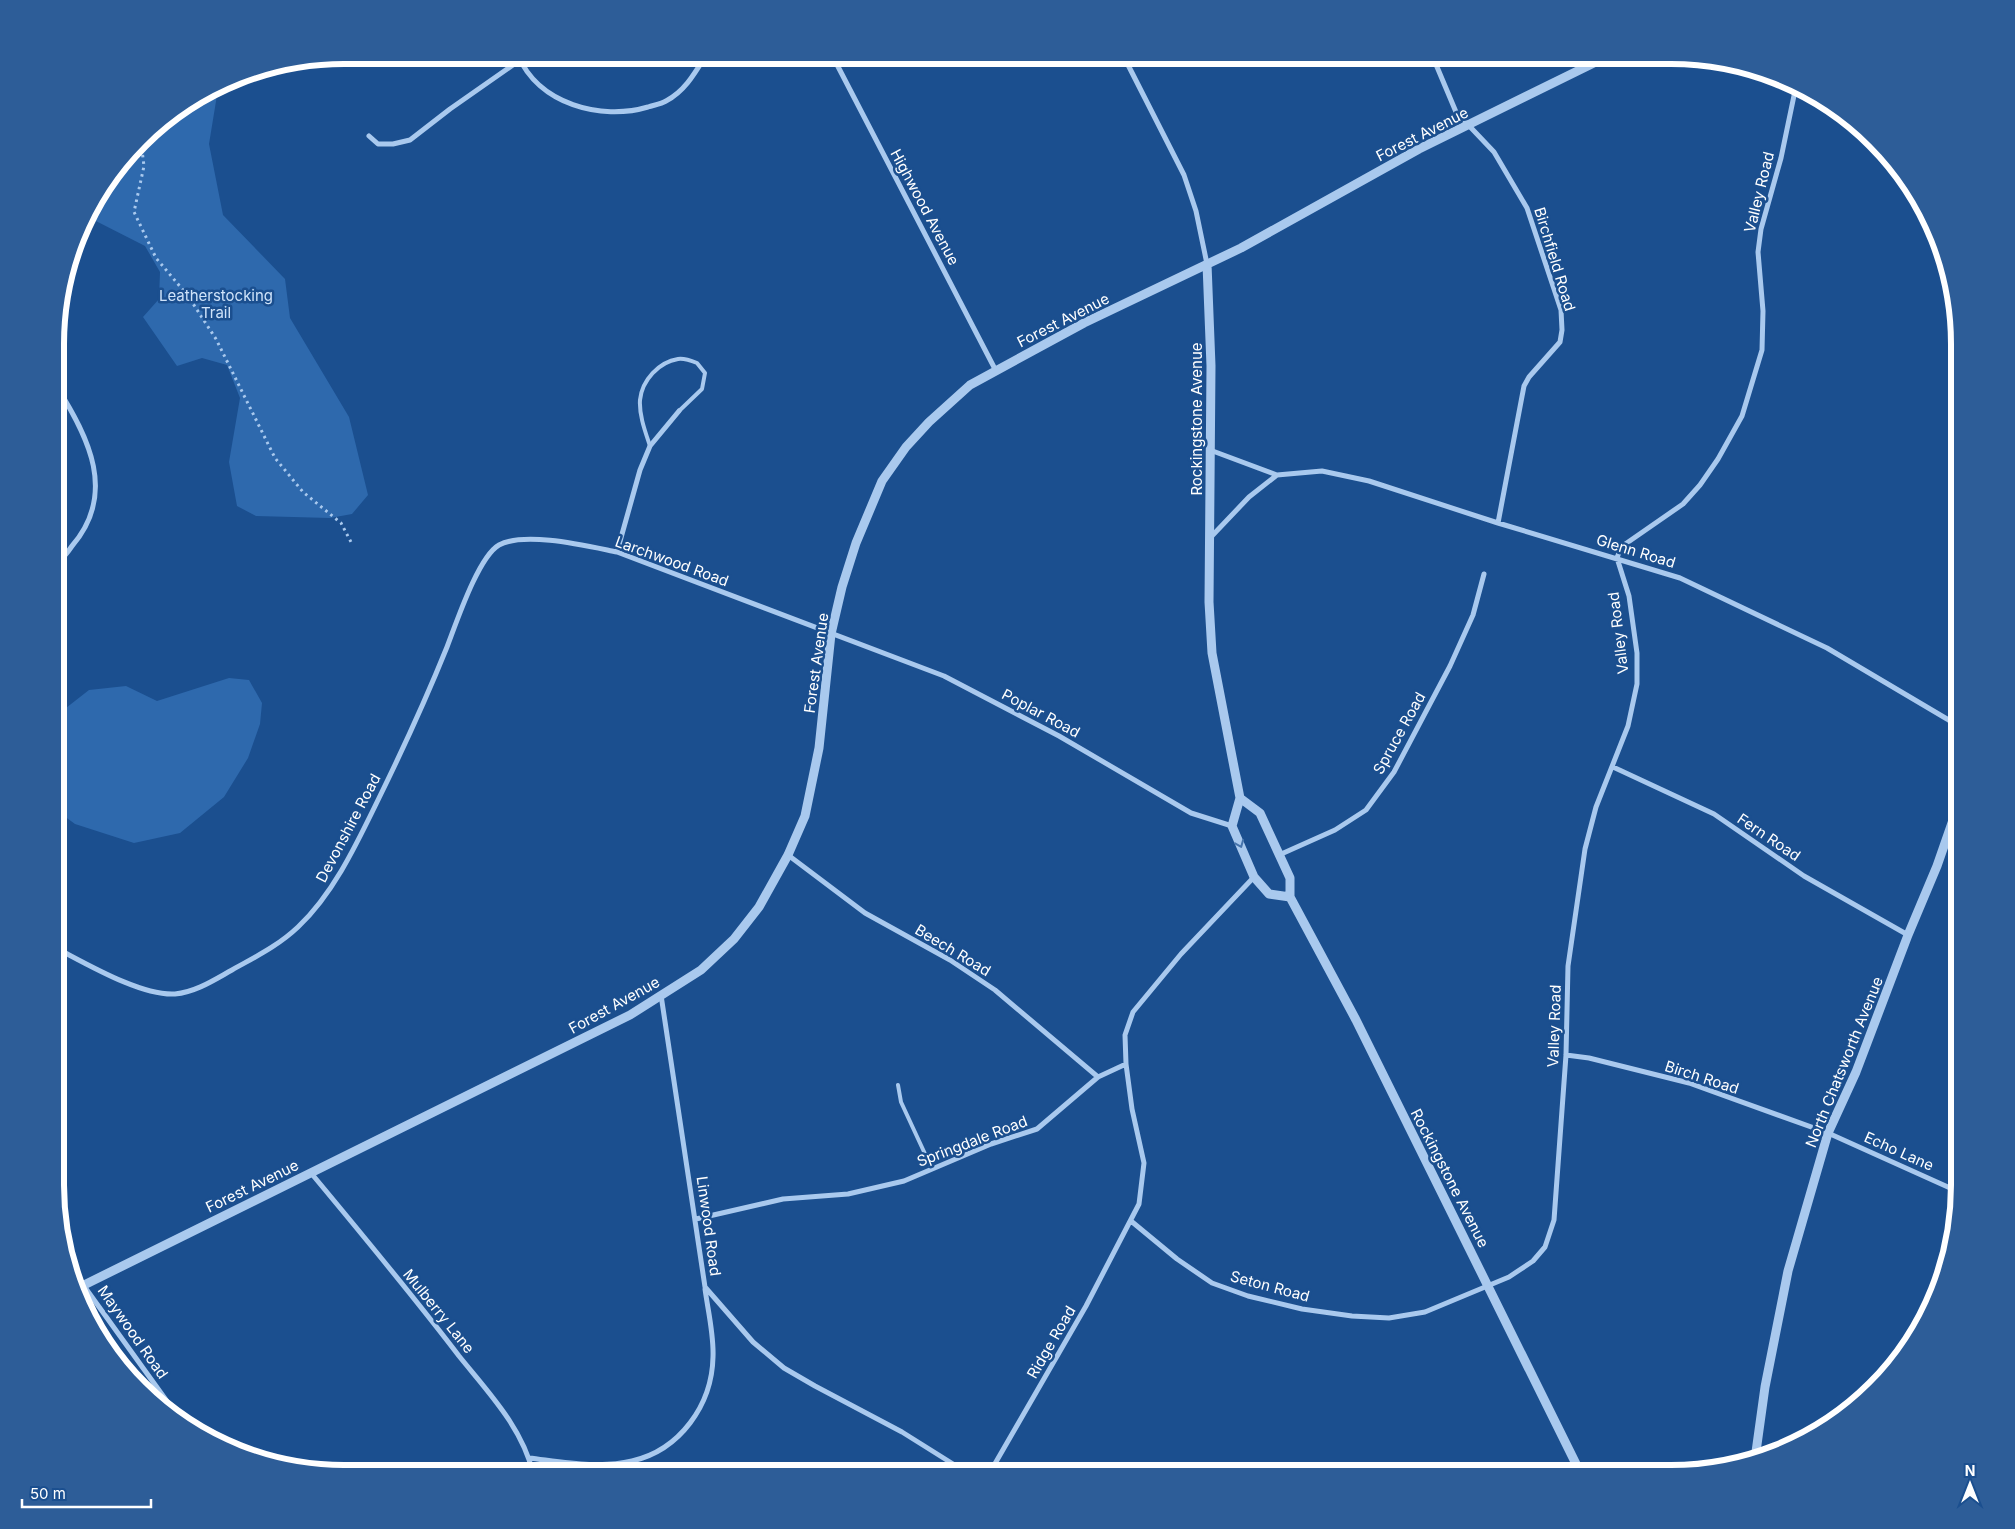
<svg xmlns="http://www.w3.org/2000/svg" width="2015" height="1529" viewBox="0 0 2015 1529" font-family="Inter,sans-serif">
  <rect width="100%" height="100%" fill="#1b4f8f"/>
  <path fill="#2e69ad" d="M218,89L209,144L223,215L285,279L290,318L349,417L368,495L352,514L330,518L256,516L237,506L229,462L240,398L227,365L202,358L177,366L143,317L159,299L160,272L145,246L88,217L94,200L154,127Z
    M229,678L249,680L262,703L260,724L248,758L224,797L180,833L134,843L75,824L56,810L57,715L89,690L126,686L157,701Z"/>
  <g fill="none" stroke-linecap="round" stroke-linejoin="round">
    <path stroke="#a9c9ee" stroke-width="3" stroke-dasharray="2.5 4" stroke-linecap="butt" d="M141,142L144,166L134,212L156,258L188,296L216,339L275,458L303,492L341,523L351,542"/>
    <path stroke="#a9c9ee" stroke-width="4" d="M650,446C645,431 639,415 640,400C642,380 659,362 678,359C684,358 692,361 697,363L705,373L702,389L679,411
      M898,1085L901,1102L932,1169"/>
    <path stroke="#a9c9ee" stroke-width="5" d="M518,55C538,104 601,121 648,107C654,105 661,104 666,101C685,91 695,73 706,55
      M832,55L996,371
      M1123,55L1184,175L1196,211L1207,264
      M1432,55L1456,112L1494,152L1527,208L1561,310L1562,330L1560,342L1529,377L1524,386L1498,523
      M369,136L378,144H393L410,140L450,109L520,60
      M1210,450L1277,475
      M1210,538L1249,497L1277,475L1322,471L1369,481L1498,523L1680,578L1827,648L1947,719L1960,728
      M617,552L640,470L650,446L679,411
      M57,563C63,558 68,552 72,546C117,494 89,438 57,387
      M1613,767L1714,814L1804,876L1908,935
      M788,855L865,913L950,960L995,990L1098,1077
      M1279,855L1335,830L1366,810L1394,772L1450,666L1473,615L1484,574
      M56,948C87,964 141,996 175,994C196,992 214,980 232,970C255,957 278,946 298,927C334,893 357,843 379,798C403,749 426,699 447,647C456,624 478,557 499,545C525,531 587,546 617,552L944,676L1059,736L1191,813L1232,826
      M661,995L705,1287L753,1342L784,1368L815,1386L902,1432L969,1474
      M1566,1055L1589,1058L1689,1083L1828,1133L1959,1192
      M311,1173C361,1233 411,1293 459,1356C488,1392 522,1427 533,1473
      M696,1219L783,1199L848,1194L904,1181L991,1144L1037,1129L1098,1077L1126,1064
      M1131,1221L1177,1259L1212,1283L1248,1296L1302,1309L1352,1316L1389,1318L1425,1312L1509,1277L1533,1261L1545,1247L1554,1220L1566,1055L1568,966L1585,849L1596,807L1628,726L1637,684V653L1629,596L1617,558L1621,547L1683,504L1700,485L1718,459L1742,416L1762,350L1763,311L1758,252L1761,229L1781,158L1796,86
      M84,1286L179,1418
      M529,1458C563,1462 599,1469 632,1461C680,1450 712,1405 713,1357C714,1335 708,1311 705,1289
      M989,1474L1086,1306L1139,1204L1144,1163L1132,1109L1126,1064L1125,1035L1133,1012L1181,954L1254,877"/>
    <path stroke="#a9c9ee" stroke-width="9" d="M1207,264L1211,366L1209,602L1212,653L1240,798L1232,826L1254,877L1269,894L1290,897
      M1240,798L1260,813L1290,878V897L1356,1020L1581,1474
      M78,1288L630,1015L701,970L734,939L759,907L788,855L805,816L819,748L831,634L842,587L856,543L882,481L906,447L929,422L970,385L1084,323L1241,248L1419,149L1608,56
      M1755,1459L1765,1387L1788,1271L1828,1133L1856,1072L1908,935L1937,866L1960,800"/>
  </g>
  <defs><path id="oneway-chevron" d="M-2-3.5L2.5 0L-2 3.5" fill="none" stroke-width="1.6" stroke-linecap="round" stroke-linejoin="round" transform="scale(1.25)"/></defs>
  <use stroke="#4674ac" href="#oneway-chevron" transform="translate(1240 844) rotate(68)"/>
  <g text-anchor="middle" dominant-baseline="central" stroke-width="5" stroke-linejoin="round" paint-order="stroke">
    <g font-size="15" fill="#fff" stroke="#1b4f8f">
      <text transform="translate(1422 134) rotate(-27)">Forest Avenue</text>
      <text transform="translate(1759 192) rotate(-76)">Valley Road</text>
      <text transform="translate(925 207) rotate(62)">Highwood Avenue</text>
      <text transform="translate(1555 259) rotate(73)">Birchfield Road</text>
      <text transform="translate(1063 320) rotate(-27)">Forest Avenue</text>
      <text transform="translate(1196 419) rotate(-90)">Rockingstone Avenue</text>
      <text transform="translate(1636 551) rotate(17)">Glenn Road</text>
      <text transform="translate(672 561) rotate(20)">Larchwood Road</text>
      <text transform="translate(1618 633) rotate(-97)">Valley Road</text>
      <text transform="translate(816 663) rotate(-82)">Forest Avenue</text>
      <text transform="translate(1041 713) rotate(28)">Poplar Road</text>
      <text transform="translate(1399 733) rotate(-61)">Spruce Road</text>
      <text transform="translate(348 828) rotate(-62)">Devonshire Road</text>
      <text transform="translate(1769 837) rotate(34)">Fern Road</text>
      <text transform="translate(953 950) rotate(31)">Beech Road</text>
      <text transform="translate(614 1005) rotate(-29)">Forest Avenue</text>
      <text transform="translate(1554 1026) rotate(-88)">Valley Road</text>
      <text transform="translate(1844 1062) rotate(-68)">North Chatsworth Avenue</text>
      <text transform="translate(1702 1077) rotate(18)">Birch Road</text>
      <text transform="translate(972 1141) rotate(-21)">Springdale Road</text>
      <text transform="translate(1899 1151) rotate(24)">Echo Lane</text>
      <text transform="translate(1450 1178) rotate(63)">Rockingstone Avenue</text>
      <text transform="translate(252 1186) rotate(-26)">Forest Avenue</text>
      <text transform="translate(709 1226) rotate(82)">Linwood Road</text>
      <text transform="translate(1270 1286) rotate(15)">Seton Road</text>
      <text transform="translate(439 1311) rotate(51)">Mulberry Lane</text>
      <text transform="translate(133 1332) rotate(55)">Maywood Road</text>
      <text transform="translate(1051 1342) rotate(-60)">Ridge Road</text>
    </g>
    <g font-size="15" fill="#cfe3fa" stroke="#1b4f8f">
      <text x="216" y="295">Leatherstocking<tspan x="216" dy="17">Trail</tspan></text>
    </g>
  </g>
  <path d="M0 0H2015V1529H0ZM344 64H1671A280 280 0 0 1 1951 344V1185A280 280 0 0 1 1671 1465H344A280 280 0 0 1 64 1185V344A280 280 0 0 1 344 64Z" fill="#2d5d98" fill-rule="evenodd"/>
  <path fill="none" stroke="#fff" stroke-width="6" d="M344 64H1671A280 280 0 0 1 1951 344V1185A280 280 0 0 1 1671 1465H344A280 280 0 0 1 64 1185V344A280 280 0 0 1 344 64Z"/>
  <g transform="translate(1970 1484)" stroke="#1b4f8f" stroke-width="4" paint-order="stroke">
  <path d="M0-4L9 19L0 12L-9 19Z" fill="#ffffff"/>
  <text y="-8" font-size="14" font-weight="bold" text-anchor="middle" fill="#ffffff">N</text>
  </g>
  <path d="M22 1499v8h129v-8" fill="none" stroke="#ffffff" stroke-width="2.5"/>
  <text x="30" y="1499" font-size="15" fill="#ffffff" stroke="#1b4f8f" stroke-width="4" paint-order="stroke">50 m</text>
</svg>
